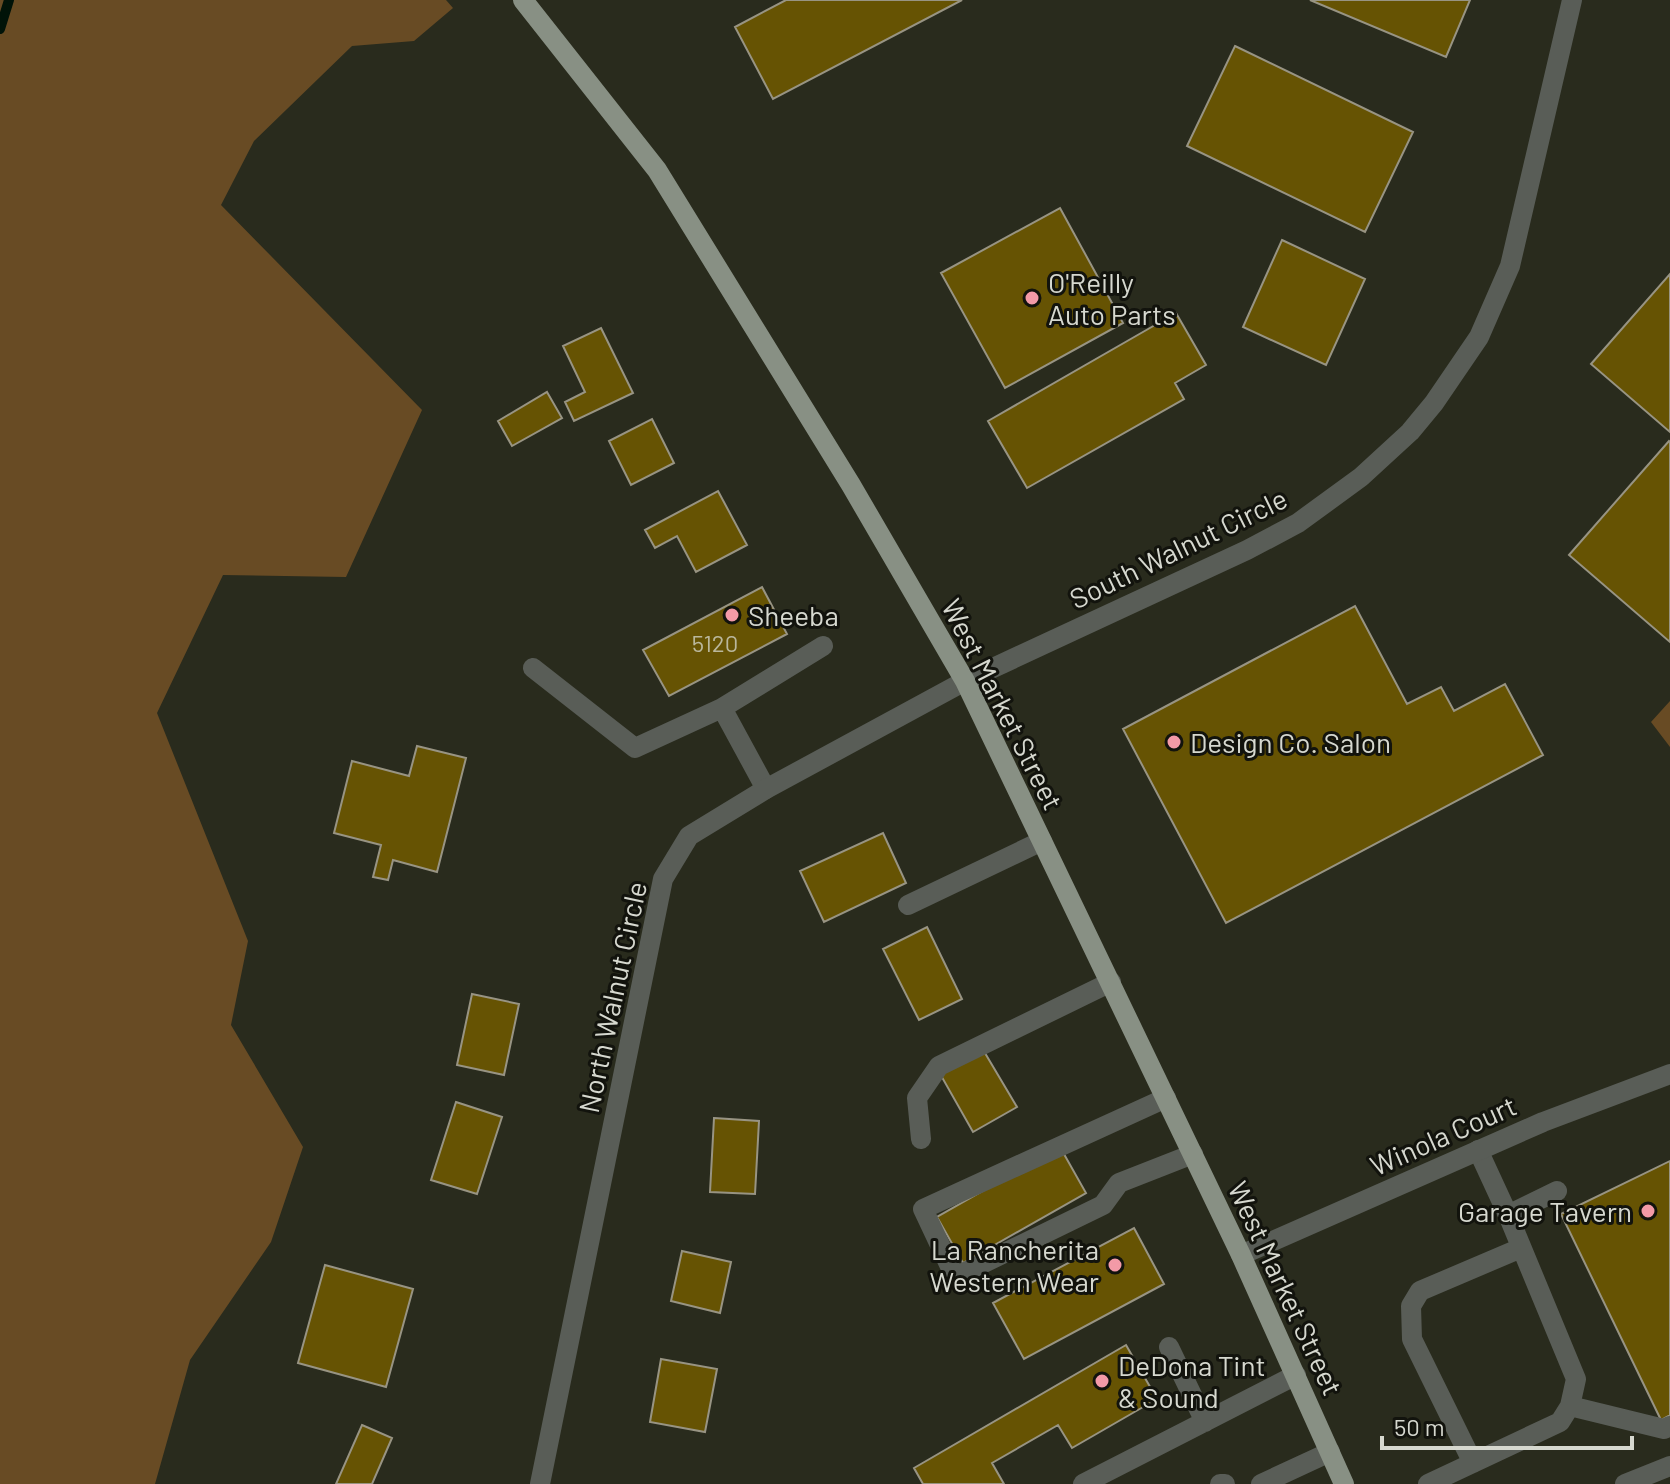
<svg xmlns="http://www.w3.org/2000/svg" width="1670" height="1484" viewBox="0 0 1670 1484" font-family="Barlow,sans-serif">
  <rect width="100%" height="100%" fill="#292b1d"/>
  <path fill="#684b24" d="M0,0H446L453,8L414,41L352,46L254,141L221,205L422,410L346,577L223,575L157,713L248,941L231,1025L303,1147L271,1242L190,1360L155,1484H0Z
    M1670,701V747L1651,722Z"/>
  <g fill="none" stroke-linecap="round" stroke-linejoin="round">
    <path stroke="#011308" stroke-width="10" d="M0,29L9,0"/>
  </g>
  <path fill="#665303" stroke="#989483" stroke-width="2" d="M786,0H962L773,99L735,27Z
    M1310,0H1470L1446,57Z
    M1235,46L1413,132L1365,232L1187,146Z
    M1060,208L1123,323L1005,388L941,273Z
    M1282,240L1365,279L1326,365L1243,327Z
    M1670,274V432L1591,364Z
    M1176,313L1206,365L1175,383L1184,399L1027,488L988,421Z
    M601,328L633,393L574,421L565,402L585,392L563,346Z
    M547,392L562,418L512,446L498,421Z
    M652,419L674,463L631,485L609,441Z
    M1669,441L1670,442V642L1569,555Z
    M718,491L747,545L696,572L677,536L655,548L645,530Z
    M762,587L787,634L669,696L643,650Z
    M1355,606L1407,704L1441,687L1454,711L1505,684L1543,755L1226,923L1123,729Z
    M417,746L466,758L437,872L393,860L388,880L373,877L381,845L334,833L352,761L409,776Z
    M883,833L906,883L824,922L800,871Z
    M927,927L962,999L919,1020L883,949Z
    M472,994L519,1004L504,1075L457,1065Z
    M982,1048L1017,1107L973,1132L939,1072Z
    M456,1102L502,1117L477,1194L431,1180Z
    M714,1118L759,1121L755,1194L710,1192Z
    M1060,1147L1086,1193L963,1263L937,1217Z
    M1670,1161V1415L1661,1420L1561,1214Z
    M1134,1228L1164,1284L1024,1359L993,1303Z
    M682,1251L731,1262L720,1313L671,1301Z
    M325,1265L413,1289L386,1387L298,1363Z
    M1126,1345L1157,1399L1072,1448L1058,1425L992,1463L1004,1484H923L914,1468Z
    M661,1359L717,1369L705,1432L650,1422Z
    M362,1425L392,1438L372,1484H336Z"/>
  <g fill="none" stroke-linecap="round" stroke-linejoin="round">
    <path stroke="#595d57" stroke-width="20" d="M533,668L635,748L722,708L823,646
      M722,708L766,789
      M908,905L1042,841
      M1166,1098L923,1209L955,1277L1103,1205L1119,1183L1193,1154
      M921,1139L917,1098L939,1066L1111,982
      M1508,1215L1557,1191
      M1169,1347L1205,1422
      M1570,1406L1664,1429L1670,1426
      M1473,1463L1412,1339L1411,1306L1420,1291L1521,1248
      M1083,1484L1296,1375
      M1220,1484H1225
      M1261,1484L1330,1452
      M1428,1484L1560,1422L1570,1406L1576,1379L1508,1215L1478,1150
      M1625,1484L1670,1466"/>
    <path stroke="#595d57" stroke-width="20" d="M1241,1255L1543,1122L1670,1074
      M540,1484L663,879L689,836L766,789L965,681L1247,550L1298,523L1361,477L1410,432L1434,403L1479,337L1510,266L1572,0"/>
    <path stroke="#889084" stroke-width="20" d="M523,0L657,170L851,485L965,681L1241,1255L1344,1484"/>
  </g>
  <g fill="#f39aa7" stroke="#12130d" stroke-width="3">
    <circle cx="1032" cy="298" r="8"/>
    <circle cx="732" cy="615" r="8"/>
    <circle cx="1174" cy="742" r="8"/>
    <circle cx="1648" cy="1211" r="8"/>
    <circle cx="1115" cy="1265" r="8"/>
    <circle cx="1102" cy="1381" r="8"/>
  </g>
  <g text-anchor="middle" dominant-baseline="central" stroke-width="6" stroke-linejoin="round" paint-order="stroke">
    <g font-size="24" fill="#bab79c">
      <text x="715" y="642">5120</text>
    </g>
    <g font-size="28" fill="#d6d8cf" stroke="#12130d" text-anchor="start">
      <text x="1048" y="282">O'Reilly<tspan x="1048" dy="32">Auto Parts</tspan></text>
      <text x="748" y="615">Sheeba</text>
      <text x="1190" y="742">Design Co. Salon</text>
      <text x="1632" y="1211" text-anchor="end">Garage Tavern</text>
      <text x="1099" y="1249" text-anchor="end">La Rancherita<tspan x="1099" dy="32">Western Wear</tspan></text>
      <text x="1118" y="1365">DeDona Tint<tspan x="1118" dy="32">&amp; Sound</tspan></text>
    </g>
    <g font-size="28" fill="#d6d8cf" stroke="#12130d">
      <text transform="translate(1178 548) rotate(-26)">South Walnut Circle</text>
      <text transform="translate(1003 704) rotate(63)">West Market Street</text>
      <text transform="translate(612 997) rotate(-78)">North Walnut Circle</text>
      <text transform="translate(1443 1135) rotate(-24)">Winola Court</text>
      <text transform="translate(1286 1288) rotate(65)">West Market Street</text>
    </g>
  </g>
  <path d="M1382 1436v12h250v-12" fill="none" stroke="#d6d8cf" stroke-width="4"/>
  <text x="1394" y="1436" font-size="24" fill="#d6d8cf" stroke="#12130d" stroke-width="6" paint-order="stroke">50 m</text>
</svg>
